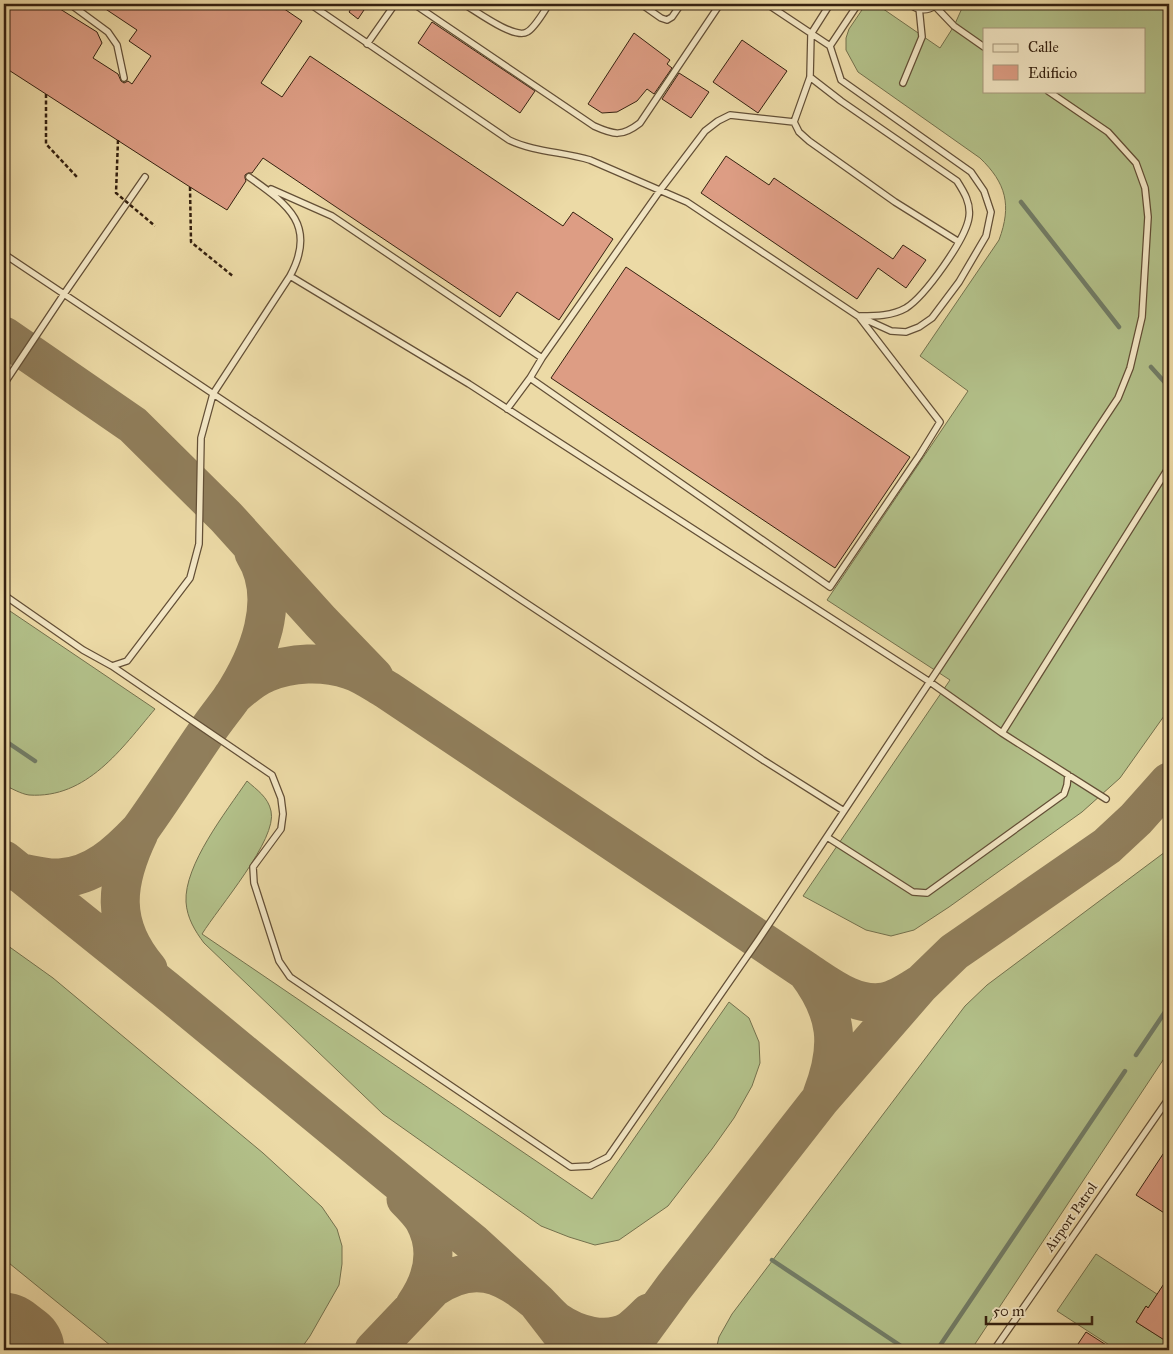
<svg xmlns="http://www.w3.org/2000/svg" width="1173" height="1354" viewBox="0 0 1173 1354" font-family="'IM FELL Great Primer',serif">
  <rect width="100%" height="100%" fill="#ecdaa6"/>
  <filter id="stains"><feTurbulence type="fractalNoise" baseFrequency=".004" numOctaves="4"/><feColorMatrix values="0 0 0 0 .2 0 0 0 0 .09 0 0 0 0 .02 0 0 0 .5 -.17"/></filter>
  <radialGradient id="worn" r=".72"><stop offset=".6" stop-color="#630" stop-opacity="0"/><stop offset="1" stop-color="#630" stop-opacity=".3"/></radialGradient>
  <path fill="#b3c18a" stroke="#74714d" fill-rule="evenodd" d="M866,4H876L940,48L954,26L963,6L969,4H1169V709L1120,778L1082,812L949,907L914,930L891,936L866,930L803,896L950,680L827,600L968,391L920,356L999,240C1012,205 1006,183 980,158L858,72L846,50V38L849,29ZM984,29H1144V91H984Z
    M4,607L155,709C122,748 87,799 29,795C21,794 11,788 4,785Z
    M247,781C257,790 268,797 271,811C278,839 218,908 202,934L592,1199L729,1002L749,1018L759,1042L760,1063L752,1086L734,1118L712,1149L668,1206L619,1240L595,1245L569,1237L541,1226L383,1114L204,943C195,931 187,918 186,902C184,865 226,812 247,781Z
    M1169,849V1051L971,1350H716L719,1337L732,1314L965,1006L987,985Z
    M4,943L53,978L263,1153L322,1207L337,1229L342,1246V1264L339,1285L310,1336L300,1350H116L4,1259Z
    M1096,1254L1169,1302V1321L1146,1306L1136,1322L1168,1342L1162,1350H1117L1057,1311Z"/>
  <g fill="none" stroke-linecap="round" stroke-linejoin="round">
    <path stroke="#727d67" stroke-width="4.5" d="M1021,202L1119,327
      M1151,367L1169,387
      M4,740L35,761
      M1136,1055L1169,1006
      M772,1260L907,1350
      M937,1350L1125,1071"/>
    <path stroke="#907e5b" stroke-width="39" d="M4,336L133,425L226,517L321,622L374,677
      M232,697C242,688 253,678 266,673C291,662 324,661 350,670C363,674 375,683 387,690L806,971
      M139,833C115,883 110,924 148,969
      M4,860L166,990L473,1243L537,1302L574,1350
      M16,872C30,874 45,879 59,878C93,877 118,853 140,830C163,798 184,765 206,733C214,721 223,710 231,699C258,658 283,599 254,553
      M822,1095C841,1046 838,1013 806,971C829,986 855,1007 884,1002C896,1000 908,992 919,985
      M406,1199C412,1205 419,1212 424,1220C440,1249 433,1279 415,1305
      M374,1350L433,1288C473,1261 502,1272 537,1302C543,1308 549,1315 556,1321C576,1335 606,1344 629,1331C636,1326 643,1319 649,1313
      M628,1350L674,1287L820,1100L920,985L954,952L1107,846L1136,819L1169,782"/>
    <path stroke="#907e5b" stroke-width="95" d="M4,1340L17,1350"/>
  </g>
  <path fill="#dd9d84" stroke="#352110" d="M4,4H52L97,32L102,43L93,58L118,74L121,81L124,83L128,81L132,84L151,56L129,41L137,30L98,4H277L302,21L261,83L282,97L310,56L563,226L573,212L613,239L559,320L517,292L500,317L263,158L252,173H248L245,175V178L246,181L227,210L190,187L4,67Z
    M354,4H368L358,19L349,12Z
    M432,22L535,91L520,113L418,43Z
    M634,33L670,60L667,64L672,68L654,94L647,89L637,101L617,112L602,113L588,104Z
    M742,40L787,71L758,113L713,82Z
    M679,73L709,92L691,118L662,99Z
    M726,156L769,185L774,178L893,259L903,245L926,260L906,288L878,268L857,299L701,193Z
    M626,267L910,457L835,568L551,378Z
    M1169,1145V1216L1136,1195Z
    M1169,1276V1343L1136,1322L1146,1306L1148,1308Z
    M1086,1332L1114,1350H1074Z"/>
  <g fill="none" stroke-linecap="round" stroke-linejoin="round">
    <g stroke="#634f36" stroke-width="8">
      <path id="lane" d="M70,4L108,32L117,45L124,78
        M310,4L509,140C534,152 564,152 590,160L687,202L858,316L891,331L906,332L919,327L932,318L959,282L986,236L991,212L984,191L971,172L841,80L830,46L858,4
        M414,4L594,126C614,135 622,137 640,123L720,4
        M464,4C476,11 515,40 527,32C535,28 544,11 549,4
        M641,4L661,18L667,20L672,17L681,4
        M767,4L830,46
        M830,4L811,34L810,77L794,122L799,132L809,141L895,202L959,242
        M933,4L954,26L984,47
        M367,44L395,4
        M810,77L841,101L957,181C964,192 971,203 969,217C966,239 925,296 906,308C892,316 876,316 860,316
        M903,83L922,37L919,7
        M249,177C289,205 317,226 290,276L469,384L930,682L1002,733L1106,799
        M271,189L332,216L542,358L661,189L705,131L718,121L730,115L794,122
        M4,254L523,601L763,760L844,811L759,939L608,1157L590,1166L571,1167L290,977L279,961L254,883L253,867L281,829L283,814L281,798L272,775L112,666L83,650L4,595
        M542,358L530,378L830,587L919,456L940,422L860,318
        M4,384L64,294L145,177
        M507,409L530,378
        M112,666L127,661L190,578L199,544L201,438L213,394L290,276
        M1002,733L1169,467
        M844,811L1118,398L1130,368L1142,317L1148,217L1145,188L1136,163L1108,132L1048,91
        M827,837L913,892L927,893L1064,794L1067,785L1068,775
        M994,1350L1169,1098"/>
    </g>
    <g stroke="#634f36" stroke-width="13">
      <path id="street" d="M914,4C921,8 927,8 933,4"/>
    </g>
    <path stroke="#352110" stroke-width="2.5" stroke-dasharray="4 2.5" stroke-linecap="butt" d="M46,94V144L77,177
      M4,116L6,118
      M190,187L191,242L234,277"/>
    <use href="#lane" stroke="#f3e7c5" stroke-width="5.5"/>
    <use href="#street" stroke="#f3e7c5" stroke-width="11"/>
    <path stroke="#352110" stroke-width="2.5" stroke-dasharray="4 2.5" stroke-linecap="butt" d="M118,140L116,193L155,226"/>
  </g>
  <g text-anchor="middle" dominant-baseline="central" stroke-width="4" stroke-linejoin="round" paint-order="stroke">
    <g font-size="14" fill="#352110" stroke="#f3e7c5">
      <text transform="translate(1071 1217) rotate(-55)">Airport Patrol</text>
    </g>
  </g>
  <rect width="1173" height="1354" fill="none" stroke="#ecdaa6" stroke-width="20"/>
  <rect x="5" y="5" width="1163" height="1344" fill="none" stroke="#352110" stroke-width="2.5"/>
  <rect x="10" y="10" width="1153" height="1334" fill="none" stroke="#352110"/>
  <rect x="983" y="28" width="162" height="65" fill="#f3e7c5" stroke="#a7987d"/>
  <rect x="993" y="44" width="25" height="8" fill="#f3e7c5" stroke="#a7987d"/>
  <text x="1028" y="52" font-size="15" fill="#352110">Calle</text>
  <rect x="993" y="65" width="25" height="15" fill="#dd9d84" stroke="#a7987d"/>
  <text x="1028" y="78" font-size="15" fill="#352110">Edificio</text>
  <path d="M986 1316v8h106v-8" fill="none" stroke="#352110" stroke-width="2.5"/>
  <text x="993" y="1316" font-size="15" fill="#352110" stroke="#f3e7c5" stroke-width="4" paint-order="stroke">50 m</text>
  <rect width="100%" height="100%" filter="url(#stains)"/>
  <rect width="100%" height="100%" fill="url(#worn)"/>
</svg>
